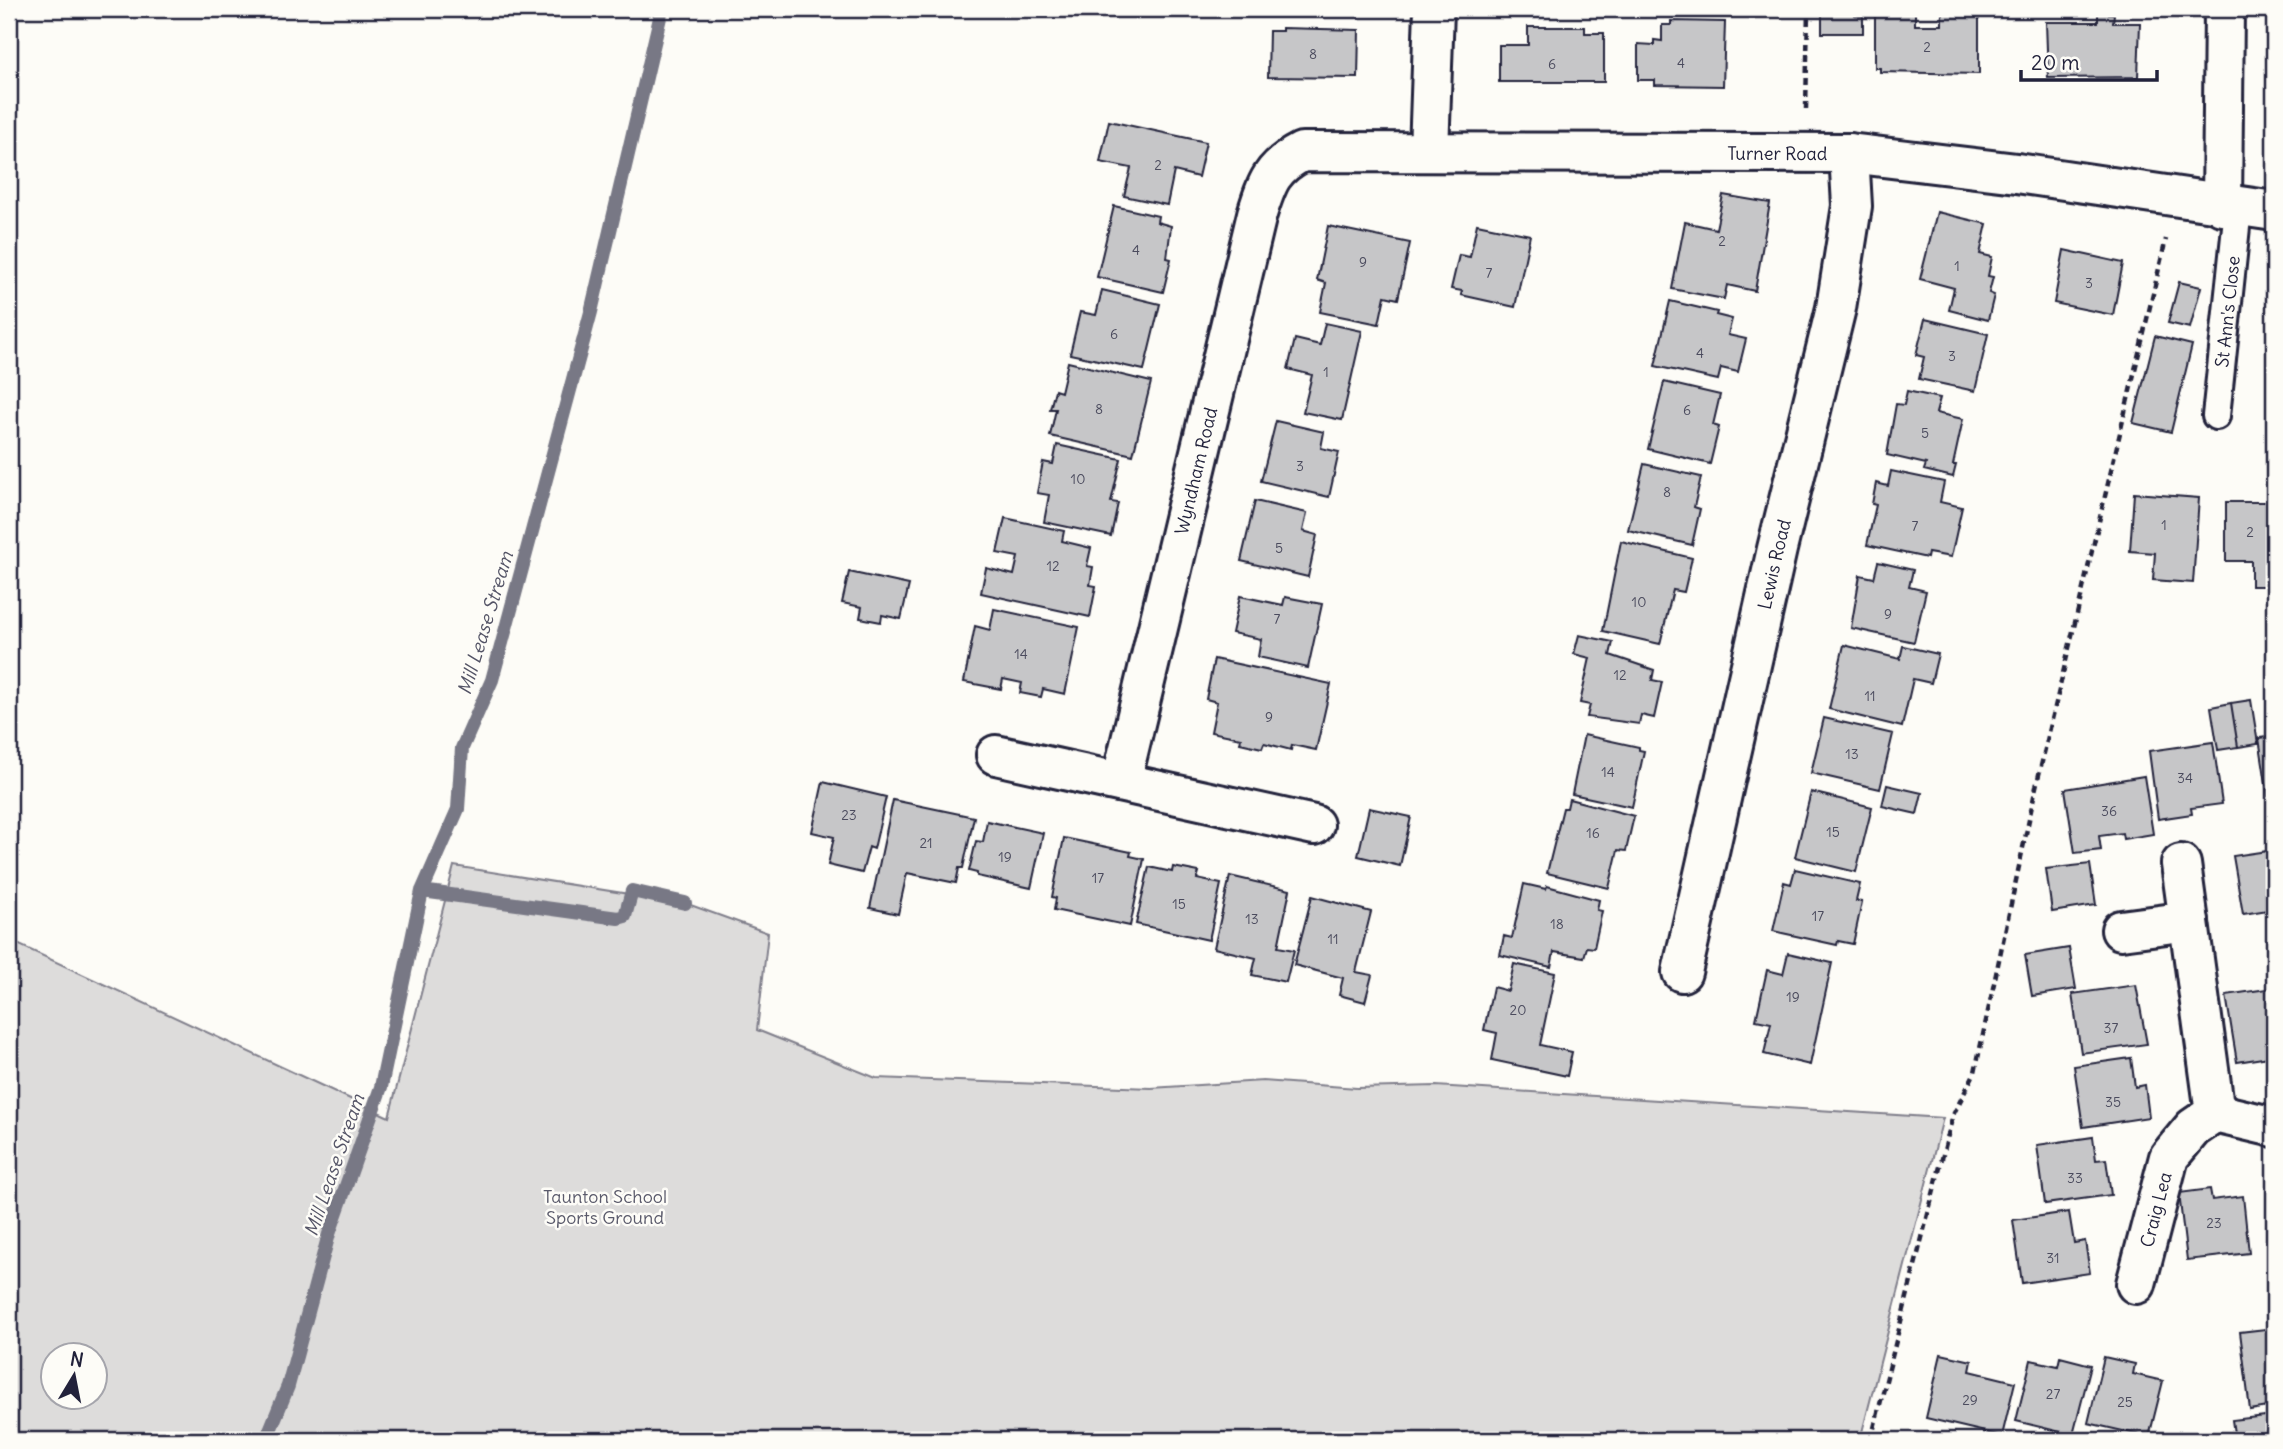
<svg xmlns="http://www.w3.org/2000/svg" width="2283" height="1449" viewBox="0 0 2283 1449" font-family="Delius,sans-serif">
  <rect width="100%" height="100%" fill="#fdfcf7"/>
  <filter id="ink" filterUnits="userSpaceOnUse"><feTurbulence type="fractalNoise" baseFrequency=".0143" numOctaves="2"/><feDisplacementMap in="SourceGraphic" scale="14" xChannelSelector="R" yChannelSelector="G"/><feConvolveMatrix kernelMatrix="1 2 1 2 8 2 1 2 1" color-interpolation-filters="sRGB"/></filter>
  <g filter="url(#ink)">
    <path fill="#dddcdb" stroke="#807f8b" stroke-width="2" fill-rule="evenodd" d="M454,866L685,903L768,933L757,1030L876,1078L1151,1088L1263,1081L1357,1088L1436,1086L1943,1118L1860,1440H9V940L389,1117ZM52,1354H94V1396H52Z"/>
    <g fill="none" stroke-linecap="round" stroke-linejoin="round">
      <path stroke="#787885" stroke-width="14" d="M422,891L618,918L625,916L632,891L685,903
        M266,1440L288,1386L329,1234L381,1087L422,891L458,809L462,748L492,680L591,312L662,9"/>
    </g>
    <path fill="#c6c6c8" stroke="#22223b" stroke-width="2" d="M1280,9H1355V14L1280,12Z
      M1822,9H1854V15L1863,16V33H1822Z
      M1875,9H1915V25H1942V9H1979V74L1880,72V68H1875Z
      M2098,13L2114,14L2113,23H2140L2138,77L2048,78L2046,22H2098Z
      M1671,21L1725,22L1723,86L1655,85V80H1638V44L1654,45V40L1662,41V25H1671Z
      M1528,27H1585V33H1604V82H1499V45H1528Z
      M1282,28L1359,30L1358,78L1268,77L1269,31H1282Z
      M1109,121L1206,142L1198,177L1174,171L1167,205L1124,196L1131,168L1100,162Z
      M1723,195L1770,203L1755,291L1727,285L1724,299L1672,289L1685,222L1716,229Z
      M1114,206L1158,216L1157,222L1171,226L1167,258L1171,259L1163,292L1097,277Z
      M1937,212L1987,224L1980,254L1992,257L1988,276L1993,277L1989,293L1994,295L1988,320L1949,310L1954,288L1920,279Z
      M1477,224L1530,235L1515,307L1461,295L1462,291L1451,289L1459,255L1470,257Z
      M1328,226L1410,243L1398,299L1385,296L1379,324L1320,312L1326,283L1317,280Z
      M2064,250L2123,263L2113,315L2054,303Z
      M2179,282L2201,287L2190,328L2168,323Z
      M1102,290L1160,304L1144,370L1070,354L1080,312L1096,315Z
      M1670,301L1717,312L1716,315L1732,319L1728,335L1746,339L1738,372L1721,368L1718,380L1655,366Z
      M1925,319L1988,334L1975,391L1919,379L1924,357L1916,355Z
      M1325,323L1362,331L1342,420L1303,412L1312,375L1288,369L1295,339L1320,345Z
      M2155,336L2192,345L2171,432L2133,423Z
      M1068,362L1151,382L1133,455L1050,436L1056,409H1050L1055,390L1061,392Z
      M1664,382L1720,395L1713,425L1719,427L1710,464L1648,449Z
      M1907,391L1940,398L1936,413L1963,419L1953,465H1956L1953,477L1924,470L1926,464L1887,455L1896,404L1904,405Z
      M1276,421L1324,432L1321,448L1339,452L1329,497L1261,481Z
      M1057,445L1121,459L1111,502L1118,503L1111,536L1044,522L1049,495L1037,493L1043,462L1053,464Z
      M1644,464L1701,477L1694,507L1700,509L1692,545L1628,530Z
      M1891,471L1944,482L1940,502L1962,507L1951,557L1928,553L1927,558L1867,545L1876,505L1872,504L1876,483L1888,486Z
      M2134,493L2199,498L2193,583L2153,580L2155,553L2130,551Z
      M1255,501L1307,513L1303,531L1317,535L1308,577L1241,561Z
      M2226,502H2274V586H2251V561H2226Z
      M1005,518L1064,531L1062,541L1091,548L1087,566L1093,567L1090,585L1096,586L1090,617L981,593L986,568L1014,575L1018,557L997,553Z
      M1621,541L1692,558L1684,592L1673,590L1660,644L1603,631Z
      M1878,562L1913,570L1909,587L1926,591L1914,642L1851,628L1860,575L1874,578Z
      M849,572L909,585L901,619L882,615L881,622L860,618L862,607L842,603Z
      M1240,596L1283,605L1285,597L1322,604L1308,668L1258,657L1261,639L1232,633Z
      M994,609L1079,627L1065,694L1043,689L1041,697L1020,693L1022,683L1003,679L1001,689L964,682L975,626L990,630Z
      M1579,635L1613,642L1610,655L1654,670L1652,680L1662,682L1654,718L1641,715L1639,724L1587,717L1590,705L1580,703L1590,658L1574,654Z
      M1844,645L1900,659L1903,646L1938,654L1931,683L1913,679L1902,727L1829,709Z
      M1214,659L1331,684L1316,750L1292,745L1291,750L1264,743L1262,748L1240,743L1241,738L1211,732L1217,702L1206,699Z
      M2251,700L2258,744L2238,747L2231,703Z
      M2231,703L2238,747L2218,750L2211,707Z
      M1824,718L1893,734L1880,789L1811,773Z
      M1584,735L1639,747V750L1644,751L1632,807L1572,794Z
      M2274,736V795L2268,796L2259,738Z
      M2213,742L2222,804L2191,808L2192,814L2158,819L2149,751Z
      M2144,776L2153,834L2123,839L2122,833L2099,836L2101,850L2075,853L2065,789Z
      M823,782L886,797L874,849L869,847L862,873L828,865L834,837L812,832Z
      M1887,785L1922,793L1917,814L1882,806Z
      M1811,792L1872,807L1856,872L1795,857Z
      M1569,799L1634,816L1626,851L1618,850L1609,888L1547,873L1563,808H1567Z
      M893,800L974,817L963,868H959L956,883L907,873L898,914L870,908Z
      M1369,808L1411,817L1400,866L1358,856Z
      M987,821L1043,833L1031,888L977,876V873L969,871L976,841L983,842Z
      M1064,838L1131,852L1130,856L1144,859L1130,926L1054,910L1056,898L1052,897Z
      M2274,850V909L2243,914L2233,856Z
      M2090,864L2096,905L2052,912L2046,869Z
      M1149,867L1172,872L1173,867L1199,872L1197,879L1221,884L1209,940L1136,924Z
      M1795,869L1860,884L1856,901L1862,902L1853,944L1838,941L1837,945L1773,931L1784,882L1791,884Z
      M1230,876L1290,890L1278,947L1294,950L1286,982L1252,975L1256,958L1214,948Z
      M1524,884L1546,889L1547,886L1599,900L1597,910L1602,911L1594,948L1587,947L1584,957L1554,952L1551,967L1500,955L1504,936L1512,938Z
      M1312,896L1371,912L1356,972L1372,975L1365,1002L1339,995L1343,978L1294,965Z
      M2069,948L2076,989L2032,996L2025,955Z
      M1788,953L1832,963L1810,1065L1764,1054L1771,1023L1756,1020L1767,970L1783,974Z
      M1514,964L1555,973L1540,1045L1572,1052L1567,1076L1492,1060L1497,1033L1484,1030L1493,987L1508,991Z
      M2136,985L2147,1044L2081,1053L2072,994Z
      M2274,988V1052L2268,1053L2269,1057L2237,1062L2226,995Z
      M2131,1058L2135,1087L2145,1085L2149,1117L2083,1127L2074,1066Z
      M2093,1137L2096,1160L2106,1159L2111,1195L2045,1204L2037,1145Z
      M2210,1189L2212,1200L2243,1196L2249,1253L2187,1260L2179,1193Z
      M2069,1212L2074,1243L2085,1241L2090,1273L2022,1283L2013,1220Z
      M2274,1328V1406L2250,1410L2240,1332Z
      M1941,1354L1972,1361L1970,1371L2015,1382L2002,1436L1926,1418Z
      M2060,1357L2091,1365L2073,1435L2016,1421L2031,1360L2058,1366Z
      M2104,1357L2135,1364L2133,1374L2163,1381L2149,1437L2088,1423Z
      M2274,1415V1440H2235L2232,1420Z"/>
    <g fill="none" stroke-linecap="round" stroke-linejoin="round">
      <g stroke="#22223b" stroke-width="32">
        <g id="service">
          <path id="s1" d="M2216,416L2238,208"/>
        </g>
      </g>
      <g stroke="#22223b" stroke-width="44">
        <g id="minor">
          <path d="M1429,152L1434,9"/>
          <path d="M2222,206L2224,9"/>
          <path d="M996,755L1314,825"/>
          <path id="s2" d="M1121,782L1257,214C1267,182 1272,167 1302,152L1849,153L2017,173L2274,211"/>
          <path d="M2181,864L2215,1113L2274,1127"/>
          <path d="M2121,930L2189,921"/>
          <path id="s3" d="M1682,972L1777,549L1836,308L1852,206L1849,153"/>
          <path id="s4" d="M2136,1284L2169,1157L2193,1128L2215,1113"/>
        </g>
      </g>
      <path stroke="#22223b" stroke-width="4.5" stroke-dasharray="7 5" stroke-linecap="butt" d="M1806,109L1808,9
        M1871,1440L1953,1115L1975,1072L2036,787L2166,239"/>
      <use href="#service" stroke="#fdfcf7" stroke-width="26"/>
      <use href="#minor" stroke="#fdfcf7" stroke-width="38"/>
    </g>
  </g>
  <g text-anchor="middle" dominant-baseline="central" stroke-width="5" stroke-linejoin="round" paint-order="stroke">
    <g font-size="14" fill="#4b4b5e">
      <text x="1927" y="47">2</text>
      <text x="1313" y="54">8</text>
      <text x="1681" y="63">4</text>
      <text x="1552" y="64">6</text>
      <text x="1158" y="165">2</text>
      <text x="1722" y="241">2</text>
      <text x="1136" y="250">4</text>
      <text x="1363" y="262">9</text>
      <text x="1957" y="266">1</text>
      <text x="1489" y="273">7</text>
      <text x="2089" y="283">3</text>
      <text x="1114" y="334">6</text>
      <text x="1700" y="353">4</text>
      <text x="1952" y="356">3</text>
      <text x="1326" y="372">1</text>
      <text x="1099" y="409">8</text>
      <text x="1687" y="410">6</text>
      <text x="1925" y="433">5</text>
      <text x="1300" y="466">3</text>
      <text x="1078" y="479">10</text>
      <text x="1667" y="492">8</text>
      <text x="2164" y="525">1</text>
      <text x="1915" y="526">7</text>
      <text x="2250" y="532">2</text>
      <text x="1279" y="548">5</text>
      <text x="1053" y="566">12</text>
      <text x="1639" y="602">10</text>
      <text x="1888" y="614">9</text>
      <text x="1277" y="619">7</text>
      <text x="1021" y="654">14</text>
      <text x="1620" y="675">12</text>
      <text x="1870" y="696">11</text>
      <text x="1269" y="717">9</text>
      <text x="1852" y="754">13</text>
      <text x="1608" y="772">14</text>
      <text x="2185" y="778">34</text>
      <text x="2109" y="811">36</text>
      <text x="849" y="815">23</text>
      <text x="1833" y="832">15</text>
      <text x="1593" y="833">16</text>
      <text x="926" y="843">21</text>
      <text x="1005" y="857">19</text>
      <text x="1098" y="878">17</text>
      <text x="1179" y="904">15</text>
      <text x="1818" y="916">17</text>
      <text x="1252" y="919">13</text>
      <text x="1557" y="924">18</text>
      <text x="1333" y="939">11</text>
      <text x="1793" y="997">19</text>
      <text x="1518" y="1010">20</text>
      <text x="2111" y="1028">37</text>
      <text x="2113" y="1102">35</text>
      <text x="2075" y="1178">33</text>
      <text x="2214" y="1223">23</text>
      <text x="2053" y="1258">31</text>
      <text x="2053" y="1394">27</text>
      <text x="1970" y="1400">29</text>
      <text x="2125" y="1402">25</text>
    </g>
    <g font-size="18" fill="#22223b" stroke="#fdfcf7">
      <text stroke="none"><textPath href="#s2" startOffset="1139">Turner Road</textPath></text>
      <text stroke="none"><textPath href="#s1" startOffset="105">St Ann's Close</textPath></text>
      <text stroke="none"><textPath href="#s2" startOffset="320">Wyndham Road</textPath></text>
      <text stroke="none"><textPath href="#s3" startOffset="418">Lewis Road</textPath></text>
      <text stroke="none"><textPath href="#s4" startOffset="77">Craig Lea</textPath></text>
    </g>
    <g font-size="18" fill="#5a5a6b" stroke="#fdfcf7">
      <text x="605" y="1196">Taunton School<tspan x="605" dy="21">Sports Ground</tspan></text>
    </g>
    <g font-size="19" font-style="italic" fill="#545466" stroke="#fdfcf7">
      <text transform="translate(485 623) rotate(-73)">Mill Lease Stream</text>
      <text transform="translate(334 1165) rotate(-71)">Mill Lease Stream</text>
    </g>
  </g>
  <rect width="2283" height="1449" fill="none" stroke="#fdfcf7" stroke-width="35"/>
  <rect x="18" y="18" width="2248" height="1414" fill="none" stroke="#22223b" stroke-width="2.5" filter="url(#ink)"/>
  <g transform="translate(74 1376) rotate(10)"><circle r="33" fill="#fdfcf7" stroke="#a5a5ac" stroke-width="2"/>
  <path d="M0-5L12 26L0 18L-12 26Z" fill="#22223b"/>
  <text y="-10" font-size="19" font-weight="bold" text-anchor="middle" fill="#22223b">N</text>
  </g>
  <path d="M2021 70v10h136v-10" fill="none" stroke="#22223b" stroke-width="3.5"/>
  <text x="2031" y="70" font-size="21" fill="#22223b" stroke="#fdfcf7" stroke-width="5" paint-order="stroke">20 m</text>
</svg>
